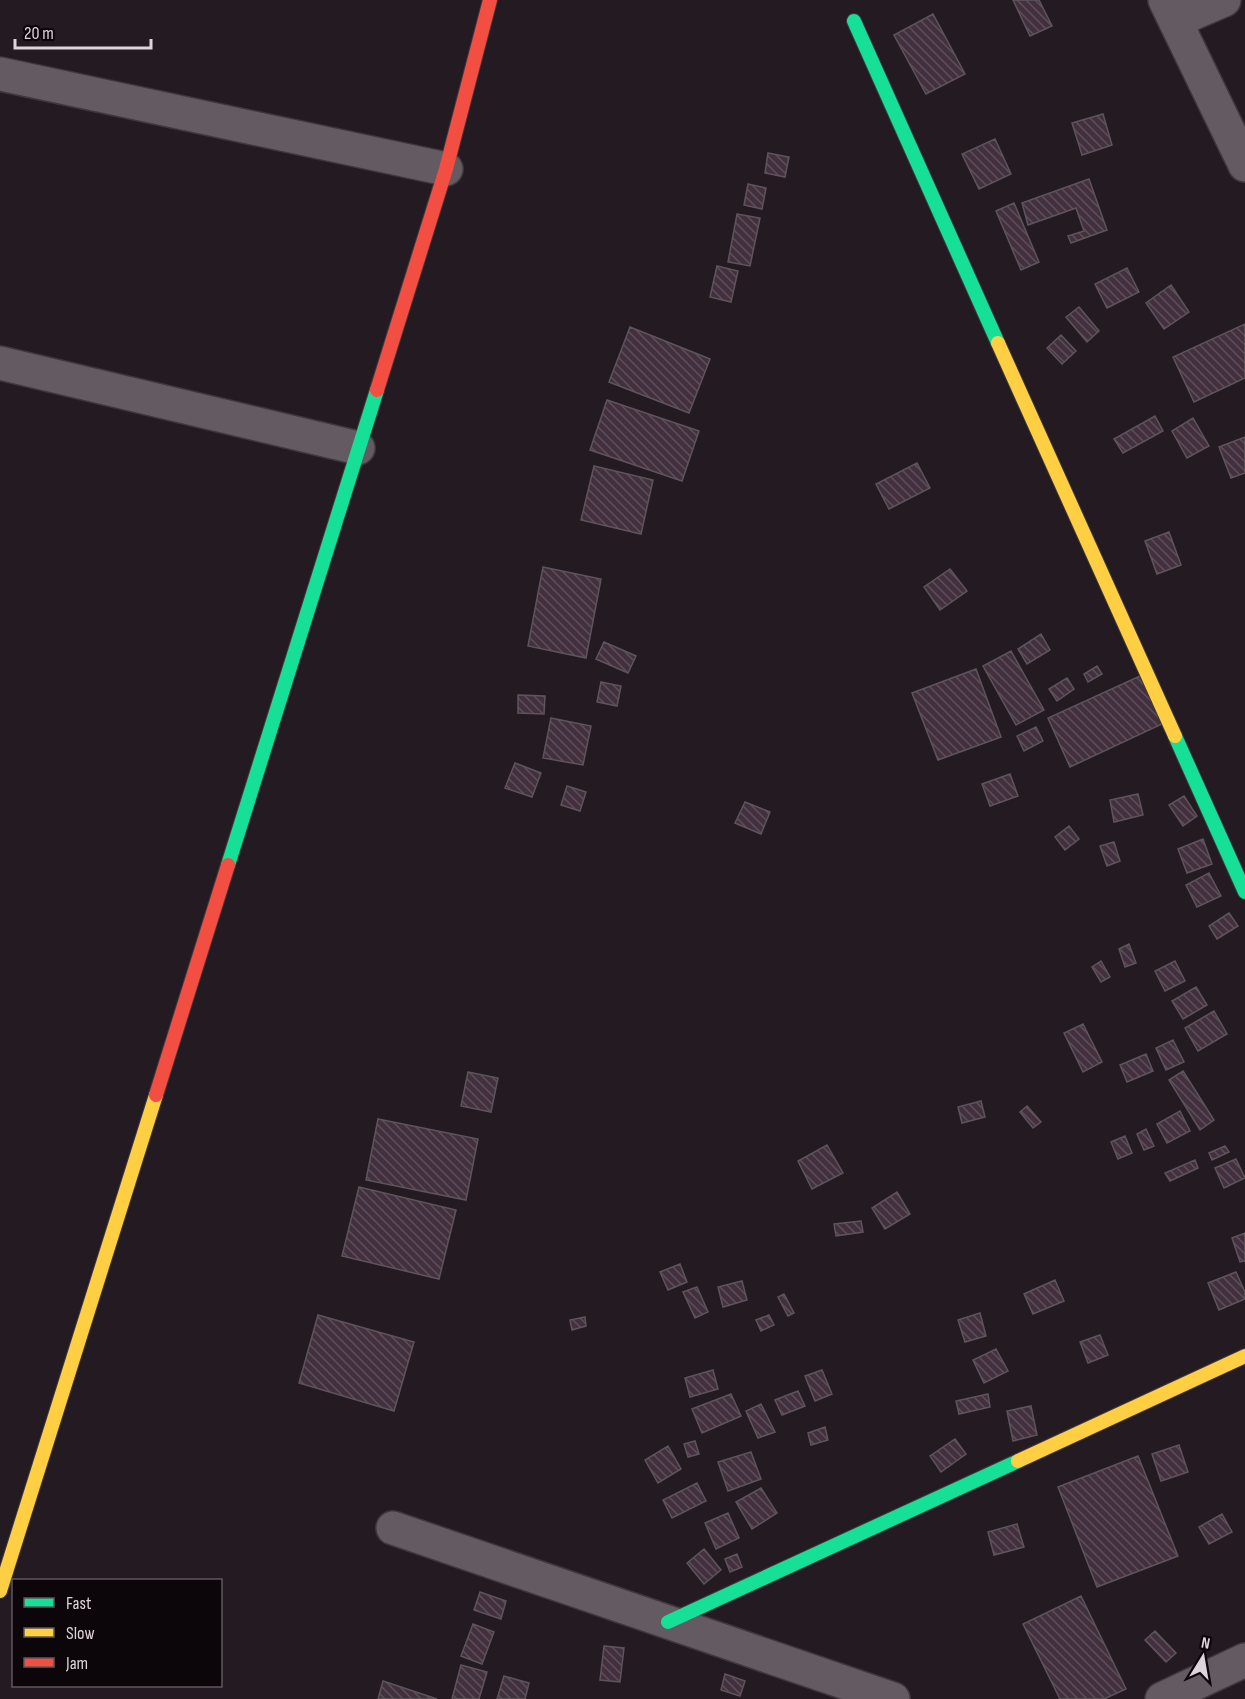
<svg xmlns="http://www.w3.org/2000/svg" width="1245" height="1699" viewBox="0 0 1245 1699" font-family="'Sofia Sans Condensed',sans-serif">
  <defs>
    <pattern id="building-back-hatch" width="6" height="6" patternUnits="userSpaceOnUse" patternTransform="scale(1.5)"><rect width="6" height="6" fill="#43303f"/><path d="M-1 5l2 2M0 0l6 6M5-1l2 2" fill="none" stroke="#5e4d5a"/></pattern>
  </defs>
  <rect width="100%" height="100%" fill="#241b22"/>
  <path fill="url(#building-back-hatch)" stroke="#5d555b" stroke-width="1.5" d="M1013,0H1039L1052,26L1030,36Z
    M933,14L965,74L926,94L894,35Z
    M1103,114L1112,145L1082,155L1072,123Z
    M995,139L1011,174L979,189L962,154Z
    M768,153L789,157L785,177L765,173Z
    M1089,179L1107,230L1071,243L1068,236L1084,231L1076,208L1028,225L1022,203Z
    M748,184L766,188L762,209L744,205Z
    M1014,203L1039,262L1021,270L996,211Z
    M737,214L760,218L750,266L728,262Z
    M717,266L738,271L731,302L710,297Z
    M1127,268L1139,292L1107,308L1095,284Z
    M1171,285L1189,312L1164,329L1146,303Z
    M1079,307L1099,331L1087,342L1066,317Z
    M1245,324V378L1194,402L1173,357Z
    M630,327L710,359L689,413L609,382Z
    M1061,335L1076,351L1062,364L1047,348Z
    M607,400L699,431L682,481L590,450Z
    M1155,416L1163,431L1123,453L1114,439Z
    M1193,418L1209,446L1187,458L1172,431Z
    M1245,437V473L1231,478L1219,447Z
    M917,463L930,488L889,509L876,484Z
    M594,466L653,480L641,534L581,520Z
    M1169,532L1181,565L1157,574L1145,541Z
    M543,567L601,579L586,658L528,646Z
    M950,569L967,591L940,610L924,587Z
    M1041,634L1050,650L1027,664L1018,649Z
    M604,642L636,656L628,673L596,659Z
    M1011,651L1044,710L1016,725L983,666Z
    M1097,666L1102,674L1088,682L1084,674Z
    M976,669L1001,737L938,760L912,693Z
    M1140,676L1162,724L1070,767L1048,718Z
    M1067,678L1074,689L1057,701L1049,689Z
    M601,682L621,686L617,706L597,702Z
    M518,695L545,696L544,714L518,713Z
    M551,718L591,726L583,765L543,758Z
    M1036,727L1043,741L1024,751L1017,736Z
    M515,763L541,773L532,797L505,788Z
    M1010,774L1018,796L990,806L982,784Z
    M567,786L586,792L580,811L561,805Z
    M1138,794L1143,815L1114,822L1110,800Z
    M1184,796L1197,816L1183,826L1169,805Z
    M745,802L770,812L761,834L735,823Z
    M1069,826L1079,839L1065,850L1055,837Z
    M1203,839L1212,864L1187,873L1178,849Z
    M1114,842L1120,861L1107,866L1100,846Z
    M1209,873L1221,896L1197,907L1186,885Z
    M1229,913L1238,926L1217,939L1209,926Z
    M1129,944L1136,963L1125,967L1119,949Z
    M1101,961L1110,977L1101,982L1092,967Z
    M1175,961L1185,981L1165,991L1155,971Z
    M1196,987L1207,1005L1183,1019L1172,1001Z
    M1214,1011L1227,1034L1198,1051L1185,1028Z
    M1083,1024L1102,1062L1083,1072L1064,1033Z
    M1173,1040L1184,1062L1166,1070L1156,1048Z
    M1146,1054L1153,1071L1127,1082L1120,1065Z
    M1183,1071L1214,1120L1200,1130L1169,1080Z
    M468,1072L498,1078L491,1112L461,1106Z
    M981,1101L985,1117L962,1123L958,1107Z
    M1027,1106L1041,1122L1033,1128L1020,1112Z
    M1180,1111L1190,1131L1167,1143L1157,1124Z
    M378,1119L478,1139L466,1200L366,1180Z
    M1146,1129L1154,1146L1144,1150L1137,1134Z
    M1125,1136L1132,1153L1118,1159L1111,1142Z
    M827,1145L843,1173L812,1189L798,1161Z
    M1225,1146L1229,1152L1212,1160L1209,1153Z
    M1236,1159L1245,1178L1224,1188L1215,1168Z
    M1195,1160L1198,1168L1170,1181L1165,1173Z
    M359,1187L456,1210L439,1279L342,1256Z
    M897,1192L910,1214L885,1229L872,1208Z
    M861,1221L863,1232L836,1236L834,1224Z
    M1245,1233V1261L1240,1262L1232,1238Z
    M680,1264L687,1282L668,1290L660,1272Z
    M1236,1272L1245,1292V1299L1219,1310L1208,1283Z
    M1055,1280L1064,1301L1033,1314L1024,1294Z
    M742,1281L747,1300L723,1307L718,1287Z
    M697,1287L708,1312L695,1318L683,1292Z
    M784,1294L794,1313L788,1316L778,1297Z
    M980,1313L986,1336L965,1342L958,1320Z
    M318,1315L414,1342L394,1411L299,1383Z
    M769,1315L774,1325L761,1331L756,1320Z
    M585,1317L586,1326L572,1330L570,1320Z
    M1100,1335L1108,1355L1088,1363L1080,1342Z
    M996,1349L1008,1371L984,1383L973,1360Z
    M713,1370L718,1389L690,1397L685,1378Z
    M822,1370L832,1394L815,1401L805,1376Z
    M798,1391L805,1406L782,1415L775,1400Z
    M731,1394L741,1416L702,1433L692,1409Z
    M988,1394L990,1407L959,1414L956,1401Z
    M761,1404L775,1432L758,1438L746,1411Z
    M1031,1406L1037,1435L1013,1441L1007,1411Z
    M825,1427L828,1440L811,1445L808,1433Z
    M955,1439L966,1454L941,1472L930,1456Z
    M695,1441L699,1454L688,1457L684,1444Z
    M1179,1445L1188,1472L1161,1481L1152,1454Z
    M668,1446L681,1469L658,1483L645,1460Z
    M751,1452L761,1479L728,1491L718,1462Z
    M1138,1456L1178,1556L1097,1587L1058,1487Z
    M697,1483L706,1501L672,1518L663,1500Z
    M761,1488L777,1513L752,1529L736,1502Z
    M728,1513L739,1538L716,1549L705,1523Z
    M1222,1514L1232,1532L1209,1544L1199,1527Z
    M1017,1524L1024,1547L994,1555L988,1532Z
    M704,1549L721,1570L704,1584L687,1563Z
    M737,1554L742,1567L730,1572L725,1559Z
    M480,1592L506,1601L501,1619L474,1610Z
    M1081,1596L1126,1689L1104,1699H1060L1023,1624Z
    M473,1624L494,1632L482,1664L461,1656Z
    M1155,1631L1176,1653L1166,1662L1145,1640Z
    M604,1646L624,1648L620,1682L600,1680Z
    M461,1665L487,1672L479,1699H452Z
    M725,1674L745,1681L740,1696L721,1690Z
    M504,1676L529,1683L525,1699H497Z
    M383,1681L437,1699H378Z"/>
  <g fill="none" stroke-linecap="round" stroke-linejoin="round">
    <g stroke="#3f373d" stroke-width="36">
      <path id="street" d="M1165,0L1245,165
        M1175,21L1224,0
        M0,74L446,169
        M0,363L358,448
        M393,1528L893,1699
        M1162,1699L1245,1660"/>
    </g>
    <g stroke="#3f373d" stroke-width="16">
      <path id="fast" d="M854,21L998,343
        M1175,736L1245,892
        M228,865L377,390
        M668,1622L1018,1461"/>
    </g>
    <g stroke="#3f373d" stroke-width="16">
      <path id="slow" d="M998,343L1175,736
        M1018,1461L1245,1356
        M0,1591L156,1095"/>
    </g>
    <g stroke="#3f373d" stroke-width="16">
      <path id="jam" d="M377,390L446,169L490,0
        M156,1095L228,865"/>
    </g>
    <use href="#street" stroke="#635b61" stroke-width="33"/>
    <use href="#fast" stroke="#16e098" stroke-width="14"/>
    <use href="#slow" stroke="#ffcf43" stroke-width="14"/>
    <use href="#jam" stroke="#f24e42" stroke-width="14"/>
  </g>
  <rect x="12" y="1579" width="210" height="108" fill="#0c050a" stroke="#60575e" stroke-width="1.5"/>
  <rect x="24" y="1598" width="30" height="9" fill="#16e098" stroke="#60575e" stroke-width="1.5"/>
  <text x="66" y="1609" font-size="18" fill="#dfd3dc">Fast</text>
  <rect x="24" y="1628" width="30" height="9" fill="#ffcf43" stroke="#60575e" stroke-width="1.5"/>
  <text x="66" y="1639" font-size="18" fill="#dfd3dc">Slow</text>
  <rect x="24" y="1658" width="30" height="9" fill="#f24e42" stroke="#60575e" stroke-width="1.5"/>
  <text x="66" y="1669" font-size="18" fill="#dfd3dc">Jam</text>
  <g transform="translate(1203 1657) rotate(11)" stroke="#0c050a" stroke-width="4.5" paint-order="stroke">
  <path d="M0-4.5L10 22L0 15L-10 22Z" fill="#dfd3dc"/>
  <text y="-9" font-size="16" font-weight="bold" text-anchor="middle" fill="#dfd3dc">N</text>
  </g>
  <path d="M15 39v9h136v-9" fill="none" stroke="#dfd3dc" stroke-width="3"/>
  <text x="24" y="39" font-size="18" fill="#dfd3dc" stroke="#0c050a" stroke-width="4.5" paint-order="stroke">20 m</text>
</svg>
